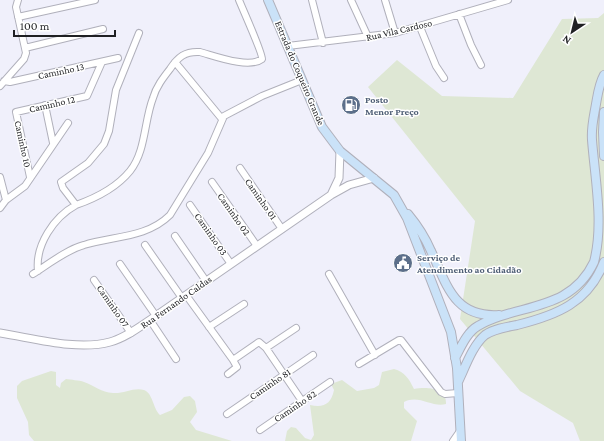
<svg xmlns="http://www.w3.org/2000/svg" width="604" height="441" viewBox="0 0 604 441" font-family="'Crimson Pro',serif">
  <rect width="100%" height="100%" fill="#f0f0fb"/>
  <path fill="#dee7d4" d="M604,13V441H580L573,423L520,391L460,319L475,221L368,87L397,60L442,96L513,98L562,19L598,18Z
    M394,369C405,372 409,379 414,389C426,387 447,387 446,404C432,408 419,394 404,402V408L417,421L411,441H285L287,431L291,427L296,428L305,438L311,440L314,435L310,405C324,408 331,404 334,390L331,384L342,380L357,391L374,388L379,385L382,372Z
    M51,371L56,372V385L60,388L61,383L66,379C71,380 79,380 84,382C95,386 101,392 113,393C123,394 134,387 144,390C153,393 153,409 160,415L172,410L184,397L190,396L195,401L197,412L190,422L196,430L232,441H34L29,435L28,422L17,398V386L22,381Z"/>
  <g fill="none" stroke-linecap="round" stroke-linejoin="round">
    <g stroke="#b0b0bb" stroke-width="8">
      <path id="minor" d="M312,0L323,43
        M351,0L368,37
        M385,0L395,33
        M459,14L471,45L481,65
        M18,17L95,0
        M420,27L436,66L444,78
        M288,46L395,33L508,0
        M25,48L103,29
        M175,62L222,119
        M4,81L10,82L118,58
        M0,86L24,59L26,53L16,7L18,0
        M45,105L53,143
        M240,168L282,229
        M0,177L6,200
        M30,177L16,112L87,96L102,62
        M212,182L257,246
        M76,205C96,198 117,187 130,171C146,151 144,121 153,98C156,87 163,78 170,69C178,57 185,51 200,52C215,56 249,69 262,59C263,54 243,10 239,0
        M190,205L231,264
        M0,208L6,200L25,186L68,123
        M175,236L206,281
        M145,245L182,298
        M120,264L156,316
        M38,271C35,245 54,217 76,205L63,188L61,182L88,163L104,144L109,131L116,90L139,33
        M33,274C47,265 68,249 84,245C113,236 147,238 170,215L208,153L224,116L262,96L302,80
        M329,274L375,355
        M94,280L131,333
        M186,295L233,360
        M150,320L176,359
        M209,327L244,304
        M266,348L296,328
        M359,364L399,340H401L441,392L445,394L458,393
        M228,374L237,367L233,360L259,342L266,348L302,401
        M227,414L313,355
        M260,430L330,382
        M453,441L460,431"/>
    </g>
    <g stroke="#b0b0bb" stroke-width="9">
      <path id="tertiary" d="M331,195L339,178L340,151
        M0,333C33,338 77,351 110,342C125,338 138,328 150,320L331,195L349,185L374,178"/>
    </g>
    <g stroke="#b0b0bb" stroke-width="10">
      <path id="secondary" d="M268,0L322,127L340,151L394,195L407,218L451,332L457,368L461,441
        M604,112L603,132L604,156
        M408,214C418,226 425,237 431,251C447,285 454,318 499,315
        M455,358C461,347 467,332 478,326C517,303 570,313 594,262C604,224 595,179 592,140C591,127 594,116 596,104C598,93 599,84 604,75
        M458,382C465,368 472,346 485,335C494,329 506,327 517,325C557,315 588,303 604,262"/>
    </g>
    <use href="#minor" stroke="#fff" stroke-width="6"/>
    <use href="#tertiary" stroke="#fff" stroke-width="7"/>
    <use href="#secondary" stroke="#cae2f8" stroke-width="8"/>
  </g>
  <defs>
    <g id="fuel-disc" transform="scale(1)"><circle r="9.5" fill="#5c6f8a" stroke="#fff"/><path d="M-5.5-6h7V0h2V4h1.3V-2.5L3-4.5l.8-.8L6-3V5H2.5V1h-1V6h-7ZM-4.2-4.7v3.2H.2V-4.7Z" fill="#fff"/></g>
    <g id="civic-disc" transform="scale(1)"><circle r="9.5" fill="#5c6f8a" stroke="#fff"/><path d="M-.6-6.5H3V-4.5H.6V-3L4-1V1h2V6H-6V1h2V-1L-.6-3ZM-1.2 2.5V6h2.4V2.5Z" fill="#fff"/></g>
  </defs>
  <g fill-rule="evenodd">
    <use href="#fuel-disc" x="351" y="105"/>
    <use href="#civic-disc" x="403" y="263"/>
  </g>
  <g text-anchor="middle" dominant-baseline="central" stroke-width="3" stroke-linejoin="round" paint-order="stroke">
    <g font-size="10" fill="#1f2023" stroke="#fff">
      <text transform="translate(399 30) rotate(-13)">Rua Vila Cardoso</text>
      <text transform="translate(61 71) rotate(-12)">Caminho 13</text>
      <text transform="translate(300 73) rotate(67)">Estrada do Coqueiro Grande</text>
      <text transform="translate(52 104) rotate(-13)">Caminho 12</text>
      <text transform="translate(23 144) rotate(78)">Caminho 10</text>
      <text transform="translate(261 199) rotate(55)">Caminho 01</text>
      <text transform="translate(234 214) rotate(55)">Caminho 02</text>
      <text transform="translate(211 234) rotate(55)">Caminho 03</text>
      <text transform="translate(176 302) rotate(-35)">Rua Fernando Caldas</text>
      <text transform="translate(113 306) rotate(55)">Caminho 07</text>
      <text transform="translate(270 384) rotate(-34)">Caminho 81</text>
      <text transform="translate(295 406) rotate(-34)">Caminho 82</text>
    </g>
    <g font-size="10" font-weight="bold" fill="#4e5e75" stroke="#fff" text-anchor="start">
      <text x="365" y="99">Posto<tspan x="365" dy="12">Menor Preço</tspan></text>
      <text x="417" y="257">Serviço de<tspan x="417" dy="12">Atendimento ao Cidadão</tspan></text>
    </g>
  </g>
  <g transform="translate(572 32) rotate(215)" stroke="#ffffff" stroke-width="3" paint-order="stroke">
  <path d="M0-3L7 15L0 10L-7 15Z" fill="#1f2023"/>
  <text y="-6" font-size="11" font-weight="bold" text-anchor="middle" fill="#1f2023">N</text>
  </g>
  <path d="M14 30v6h101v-6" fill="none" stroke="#1f2023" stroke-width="2"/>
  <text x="20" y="30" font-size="12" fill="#1f2023" stroke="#ffffff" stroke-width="3" paint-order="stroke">100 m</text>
</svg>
